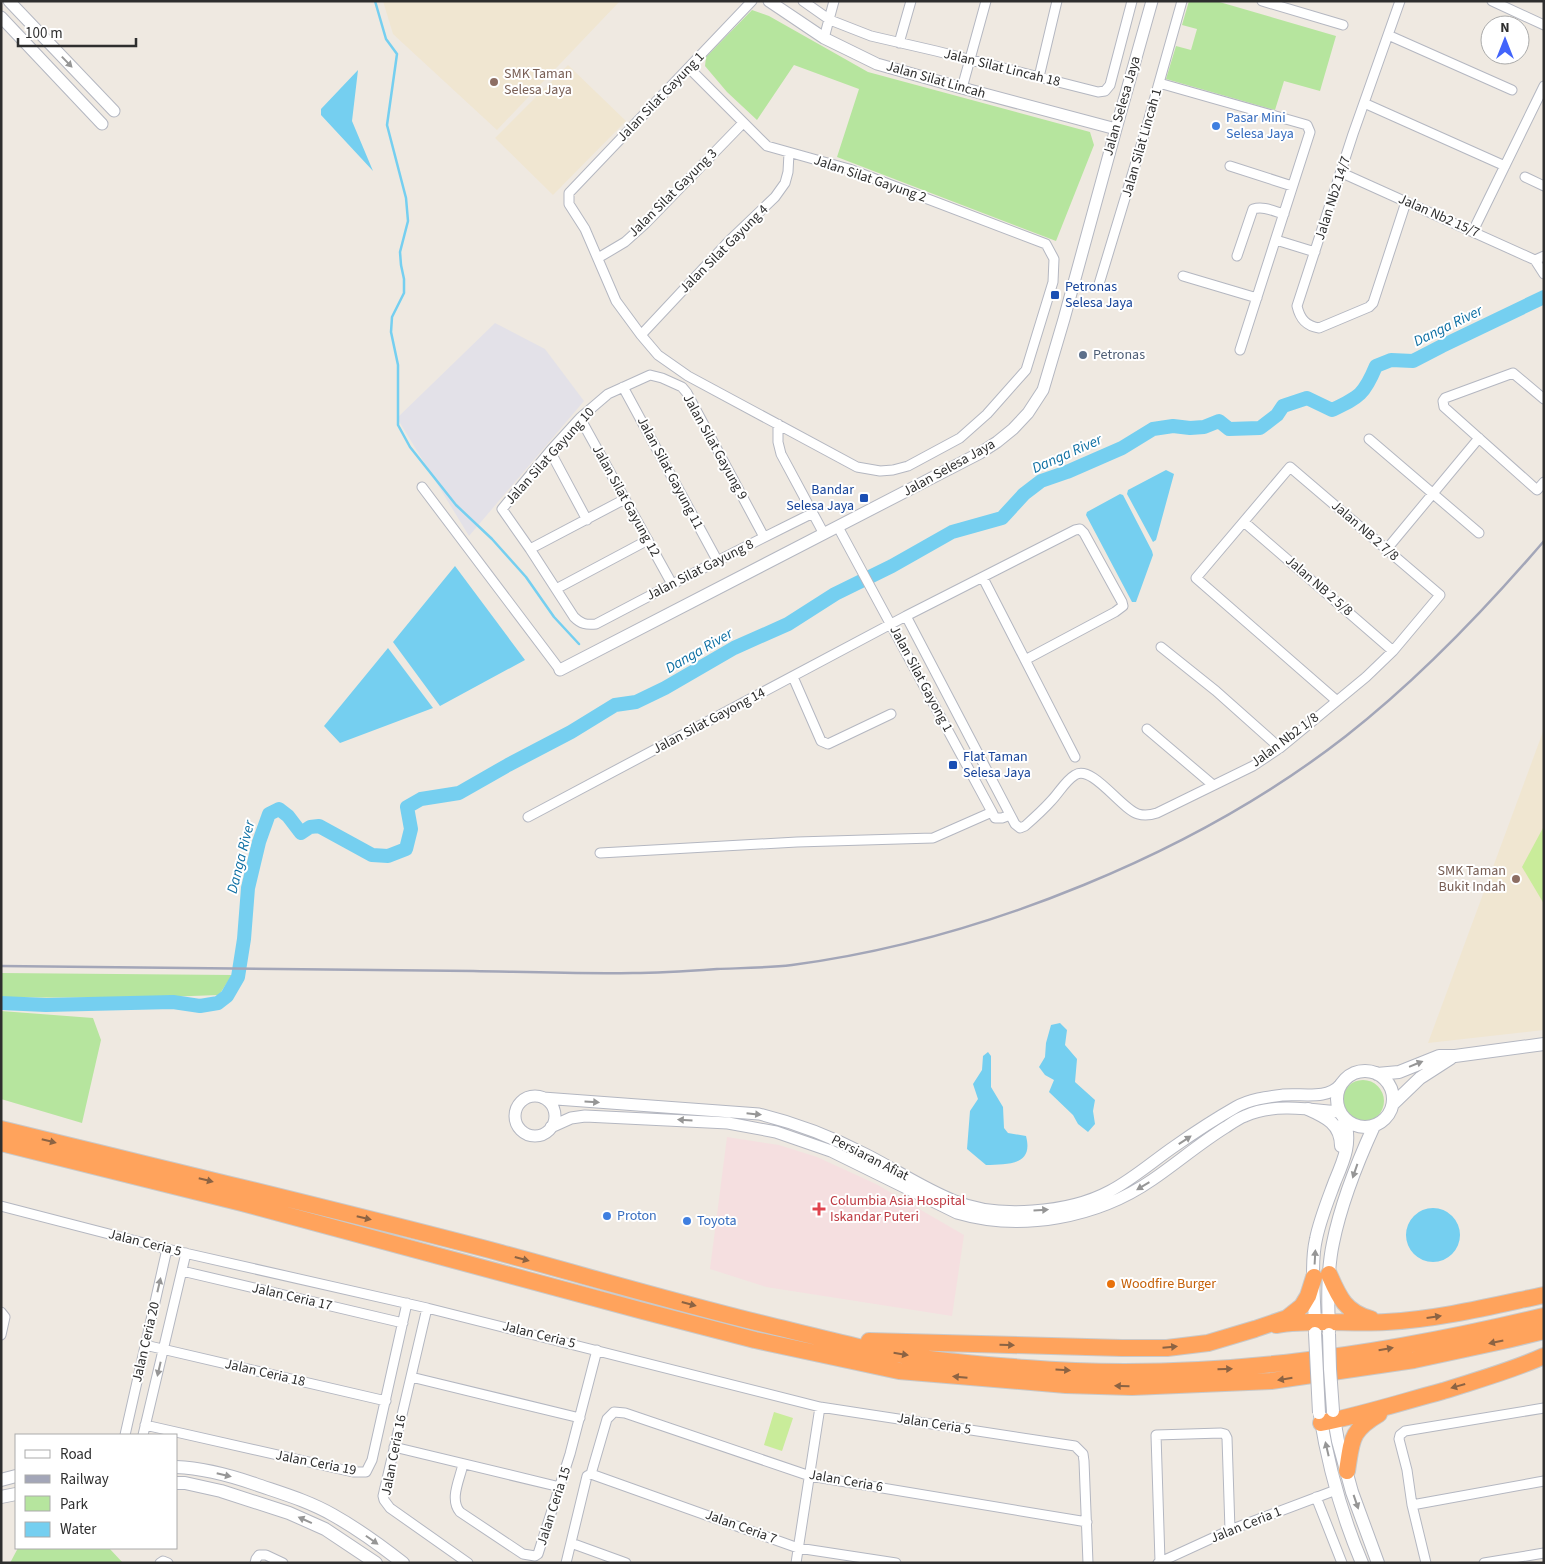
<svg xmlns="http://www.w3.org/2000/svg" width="1545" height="1564" viewBox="0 0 1545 1564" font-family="'Source Sans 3',sans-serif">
  <rect width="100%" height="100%" fill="#efe9e1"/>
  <path fill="#e3e1e8" d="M495,323L545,349L584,401L469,536L397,418Z"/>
  <path fill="#f0e6d1" d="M383,1H620L497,130L393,34Z
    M568,65L626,121L553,195L495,138Z
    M1544,729V1030L1428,1043Z"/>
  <path fill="#f5dfe0" d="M727,1137L779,1145L817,1157L876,1184L964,1235L952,1316L766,1287L710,1269Z"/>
  <path fill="#b6e59e" d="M1189,1H1216L1336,36L1320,91L1284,81L1275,110L1166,79L1176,46L1191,50L1197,29L1182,25Z
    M752,10L769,16L868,72L1090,132L1094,145L1056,241L837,157L859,89L794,65L757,120L727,92L705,66L706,57Z
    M1,973L232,975L219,995C146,998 74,998 1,997Z
    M1,1011L93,1018L101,1040L82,1123L1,1099Z
    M1342 1101a21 21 0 1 1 42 0a21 21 0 1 1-42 0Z
    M18,1548H109L123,1563H10Z"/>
  <path fill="#c9ec9a" d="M1544,826V904L1522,867Z
    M774,1412L793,1418L782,1451L764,1445Z"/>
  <path fill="#75cff0" d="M358,70L352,121L373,171L321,115V109Z
    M1166,470L1174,474L1156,540L1153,542L1127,494L1128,490Z
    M1120,494L1123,495L1152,551L1153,555L1136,602H1132L1086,515L1087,512Z
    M455,566L525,660L440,706L393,642Z
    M388,648L433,708L340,743L324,726Z
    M1060,1023L1067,1030L1065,1045L1077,1059L1075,1082L1095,1100L1093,1111L1095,1124L1088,1132L1078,1124L1073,1115L1049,1092L1054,1080L1045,1075L1039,1067L1045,1057L1046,1043L1051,1025Z
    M988,1052L991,1056V1087L1003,1107L1004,1128L1008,1133L1026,1136C1034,1166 1007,1164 986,1165L967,1149L970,1111L978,1099L973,1084L982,1070L983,1056Z
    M1406 1235a27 27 0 1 1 54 0a27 27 0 1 1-54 0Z"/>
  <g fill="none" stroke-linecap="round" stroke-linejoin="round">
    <path stroke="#75cff0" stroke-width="2.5" d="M375,1L386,39L397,54L387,125L406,198L408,221L400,252L401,265L404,279V293L392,317L391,332L398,365V425L410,447L456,505L492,539L526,577L554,617L579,644"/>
    <path stroke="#75cff0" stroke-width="14" d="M1,1003L46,1005L173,1002L200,1006L218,1003L227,996L238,977L244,939L248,888L259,842L269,814L279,809L288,816L301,833L310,827L319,826L372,855L388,856L406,849L411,829L407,807L421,799L459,793L508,765L571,732L615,705L636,702L665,688L734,648L788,624L835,594L892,566L952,532L1002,518L1024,494L1041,481L1067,472L1122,448L1153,429L1173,426L1190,428L1204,427L1219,421L1229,429L1260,428L1277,415L1283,406L1307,398L1332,410C1359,397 1364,395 1376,366L1391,360L1413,361L1442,346L1544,297"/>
    <g stroke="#b4b7c1" stroke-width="11">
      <path id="minor" d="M803,1L830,20L871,36L936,51L1098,92L1105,91L1110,85L1132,1
        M1262,1L1343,25
        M1400,1L1353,134L1297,306C1300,319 1306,326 1319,328L1369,307L1373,303L1406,202
        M1492,1L1544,25
        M1388,35L1512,90
        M824,38L834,1
        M899,43L911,1
        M689,68L767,146L849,169L1046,244L1054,259L1053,282L1026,370L987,414L960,438L908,466L893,470L880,471L857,467L688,376L658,355L641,335L616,301L585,229L569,204V193L752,1
        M1039,77L1057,1
        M1159,83L1307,125L1310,132L1240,350
        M962,88L986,1
        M1364,103L1505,166
        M1230,166L1292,186
        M1342,173L1535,260
        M1525,177L1544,186
        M1473,231L1544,86
        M1276,240L1315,252
        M1237,256L1253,209C1264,206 1273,211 1284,214
        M1544,256L1535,260L1544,274
        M598,258L625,242L645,224L743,123
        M1183,276L1257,298
        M1099,284L1146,129L1182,1
        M641,335L729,241L775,197L785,183L788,172L789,153
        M623,387L717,560
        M1544,399L1513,373L1445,398L1443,401L1444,407L1537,490L1544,482
        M580,418L672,584
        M778,424V442L781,454L824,534
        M1369,439L1479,533
        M550,451L587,520
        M422,487L560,670
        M1244,522L1393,651
        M838,527L992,812L995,818H1002L1010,815
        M764,537L687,393L682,387L662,378L650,375L608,394L580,418L550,451L502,509L530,549L574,617C581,624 586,625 596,624C668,586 740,549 813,513
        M530,549L625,499
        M1386,550L1479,438
        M983,578L1075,757
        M556,589L648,540
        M906,616L1075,530L1080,529L1084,533L1122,602L1123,606L1115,612L1025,660
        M1161,647L1216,691L1280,748
        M793,677L821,741L828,744L891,714
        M1147,729L1213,785
        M528,817L906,616L1015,824L1020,828L1025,826C1034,818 1043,810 1051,801C1059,793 1065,781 1075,775C1092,764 1121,809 1138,814C1145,816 1151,815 1157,813L1253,766L1280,748L1366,677L1393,651L1440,595L1290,467L1196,578L1337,701
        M600,853L797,842L933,838L992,812
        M1,1206L167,1249L427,1308L820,1407L1075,1446L1083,1454L1084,1461L1088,1563
        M182,1271L403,1323
        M427,1308L383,1496L384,1500L390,1508L468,1563
        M1,1312L5,1317L1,1335
        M145,1345L386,1401
        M411,1377L580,1418
        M145,1425L353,1472H366L372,1460L407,1303
        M125,1435L167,1249
        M143,1435L186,1253
        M394,1447L560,1487
        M463,1464C460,1479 449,1499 460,1512L523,1554L535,1556L538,1554L570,1454L597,1350
        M591,1474L798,1548L896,1563
        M1316,1497L1342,1563
        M1412,1505L1544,1481
        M571,1543L626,1563
        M1160,1561L1156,1435L1221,1433L1225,1434L1227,1438L1230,1530
        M160,1563L163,1561L168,1563
        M255,1563L256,1559L259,1555H266L283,1563
        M566,1563L587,1476L591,1474L607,1419L614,1412L625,1413L810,1476L1087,1522
        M796,1563L820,1407
        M1158,1563L1230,1530L1336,1490
        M1426,1563L1412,1505L1407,1470L1399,1439L1400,1435L1405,1431L1544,1408
        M1484,1563L1544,1553"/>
    </g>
    <g stroke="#b4b7c1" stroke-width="13">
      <path id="tertiary" d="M9,1L114,111
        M769,1L824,38L877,64L962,88L1116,129
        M1,17L102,124
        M560,670L980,453L997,442L1013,429L1028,413L1043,390L1064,319L1116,129L1152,1
        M515 1116a20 20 0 1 1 40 0a20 20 0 1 1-40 0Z
        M543,1098L759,1114C796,1123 830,1136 865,1154C895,1169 924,1189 955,1201C997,1219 1069,1213 1110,1191C1133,1179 1153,1161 1175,1146C1195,1132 1215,1119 1236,1107C1250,1099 1267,1097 1283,1095C1301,1093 1327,1100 1340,1085
        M551,1127L571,1118L585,1116L728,1123L776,1132L831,1151L957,1213C1021,1232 1097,1218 1152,1180C1177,1163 1200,1143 1226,1127C1232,1123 1239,1118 1245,1116C1274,1103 1309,1109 1339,1112"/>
    </g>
    <g stroke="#b4b7c1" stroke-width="14">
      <path id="secondary" d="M1337 1099a28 28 0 1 1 56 0a28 28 0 1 1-56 0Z
        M1377,1074L1399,1072L1439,1056H1455L1544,1044
        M1393,1104L1420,1078L1451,1058
        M1308,1109C1326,1117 1341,1124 1341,1146
        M1315,1331C1315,1303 1310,1265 1316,1239C1320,1219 1328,1200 1335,1181C1344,1160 1352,1142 1344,1119
        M1329,1331C1328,1303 1327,1271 1333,1243C1341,1203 1357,1163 1374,1126
        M1333,1413L1338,1441L1352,1492L1378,1563
        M1320,1415C1328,1465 1342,1516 1362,1563
        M176,1467C203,1468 229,1475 255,1484C281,1493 309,1501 333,1515C358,1529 380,1545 403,1563
        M1,1480L16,1476
        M176,1483H185L221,1491L289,1513L325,1529L376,1563
        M1,1497L16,1494"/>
    </g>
    <g stroke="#c9c9c9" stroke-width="18">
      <path id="motorway" d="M1,1129C168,1170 335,1209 501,1253C593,1278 684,1305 776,1327C810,1335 843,1344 877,1351C926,1360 976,1364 1026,1368C1200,1382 1375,1357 1544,1316
        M1,1143L242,1203L643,1311L755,1340L899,1371L1066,1385L1132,1387L1271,1381L1414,1360L1507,1340L1544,1331
        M1329,1274C1339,1297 1345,1312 1371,1319
        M1276,1325C1312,1319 1350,1324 1386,1322C1440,1319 1492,1306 1544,1295
        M869,1341L1122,1348H1167L1208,1343L1255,1329L1287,1318L1302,1306L1308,1296L1314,1277
        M1321,1423C1362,1415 1402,1402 1443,1391C1477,1380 1511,1371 1544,1356
        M1347,1471C1352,1440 1350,1431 1379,1414"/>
    </g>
    <use href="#minor" stroke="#fff" stroke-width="9"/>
    <use href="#tertiary" stroke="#fff" stroke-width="11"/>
    <use href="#secondary" stroke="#fff" stroke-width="12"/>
    <use href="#motorway" stroke="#ffa35c" stroke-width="16"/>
    <path stroke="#a3a6b8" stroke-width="2.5" d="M1,966C158,967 315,969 473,971C526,972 579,974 633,973C660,973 689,971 717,969C742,968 767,968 792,965C981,940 1196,853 1346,736C1419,679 1484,611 1544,541"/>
    <g stroke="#b4b7c1" stroke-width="14" stroke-linecap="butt">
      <path id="secondary-bridge" d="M1315,1333L1319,1413
        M1329,1334L1330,1369L1333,1411"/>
    </g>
    <use href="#secondary-bridge" stroke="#fff" stroke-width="12"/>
  </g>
  <defs><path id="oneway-solid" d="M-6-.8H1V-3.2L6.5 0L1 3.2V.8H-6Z" transform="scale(1.25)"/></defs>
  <g fill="#969696">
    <use href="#oneway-solid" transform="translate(67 62) rotate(46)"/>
    <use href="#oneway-solid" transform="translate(1416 1064) rotate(-22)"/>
    <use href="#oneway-solid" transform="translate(592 1102) rotate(4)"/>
    <use href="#oneway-solid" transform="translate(754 1114) rotate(6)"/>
    <use href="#oneway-solid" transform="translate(685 1120) rotate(-177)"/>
    <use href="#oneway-solid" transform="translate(1185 1140) rotate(-33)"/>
    <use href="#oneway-solid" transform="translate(1355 1171) rotate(109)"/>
    <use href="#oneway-solid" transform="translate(1143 1186) rotate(149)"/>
    <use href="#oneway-solid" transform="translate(1041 1210) rotate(-3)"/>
    <use href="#oneway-solid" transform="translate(1315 1257) rotate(-87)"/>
    <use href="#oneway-solid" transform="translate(159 1285) rotate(-77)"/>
    <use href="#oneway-solid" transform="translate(159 1369) rotate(103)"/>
    <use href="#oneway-solid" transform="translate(1327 1449) rotate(-103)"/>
    <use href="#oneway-solid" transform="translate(224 1475) rotate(13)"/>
    <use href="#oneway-solid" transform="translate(1356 1502) rotate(71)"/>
    <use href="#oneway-solid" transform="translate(305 1520) rotate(-156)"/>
    <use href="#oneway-solid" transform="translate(372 1540) rotate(35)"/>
  </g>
  <g fill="#8c6343">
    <use href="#oneway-solid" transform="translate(49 1141) rotate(14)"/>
    <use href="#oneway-solid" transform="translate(206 1180) rotate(14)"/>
    <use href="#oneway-solid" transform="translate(364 1218) rotate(13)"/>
    <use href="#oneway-solid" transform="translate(522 1259) rotate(15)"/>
    <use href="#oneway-solid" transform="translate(689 1304) rotate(15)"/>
    <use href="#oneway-solid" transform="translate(1434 1317) rotate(-8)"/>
    <use href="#oneway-solid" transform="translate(1496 1342) rotate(168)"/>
    <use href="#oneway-solid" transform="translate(1007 1345) rotate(2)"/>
    <use href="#oneway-solid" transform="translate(1170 1347) rotate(-5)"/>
    <use href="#oneway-solid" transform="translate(1386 1349) rotate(-10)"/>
    <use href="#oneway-solid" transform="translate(901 1354) rotate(9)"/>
    <use href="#oneway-solid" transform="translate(1225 1369) rotate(-2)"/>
    <use href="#oneway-solid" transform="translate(1063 1370) rotate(3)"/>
    <use href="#oneway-solid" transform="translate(960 1377) rotate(-175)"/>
    <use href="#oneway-solid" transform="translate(1285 1379) rotate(171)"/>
    <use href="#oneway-solid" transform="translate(1122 1386) rotate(-178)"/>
    <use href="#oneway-solid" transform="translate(1458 1386) rotate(164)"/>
  </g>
  <g fill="#8d6e63" stroke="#fff" stroke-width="2">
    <circle cx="494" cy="82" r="5"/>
    <circle cx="1516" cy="879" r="5"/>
  </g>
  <g fill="#3f7fe0" stroke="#fff" stroke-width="2">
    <circle cx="1216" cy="126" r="5"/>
    <circle cx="607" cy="1216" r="5"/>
    <circle cx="687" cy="1221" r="5"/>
  </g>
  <g fill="#1a4fb4" stroke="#fff" stroke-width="2">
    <rect x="1050" y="290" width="10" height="10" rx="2.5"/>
    <rect x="859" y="493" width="10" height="10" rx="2.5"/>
    <rect x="948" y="760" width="10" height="10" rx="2.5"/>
  </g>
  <circle fill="#5c6f8a" stroke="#fff" stroke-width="2" cx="1083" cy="355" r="5"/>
  <path fill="#e0444e" stroke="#fff" stroke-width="2" d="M816.5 1201.5h5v5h5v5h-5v5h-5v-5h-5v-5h5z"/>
  <circle fill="#e8710a" stroke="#fff" stroke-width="2" cx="1111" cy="1284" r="5"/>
  <g text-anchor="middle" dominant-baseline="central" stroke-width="4" stroke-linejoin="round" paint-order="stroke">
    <g font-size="14" fill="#2e2e2e" stroke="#fff">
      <text transform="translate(1002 68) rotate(14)">Jalan Silat Lincah 18</text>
      <text transform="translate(936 80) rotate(16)">Jalan Silat Lincah</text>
      <text transform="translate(661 97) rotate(-46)">Jalan Silat Gayung 1</text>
      <text transform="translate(1122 106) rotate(-74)">Jalan Selesa Jaya</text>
      <text transform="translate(1142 143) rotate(-74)">Jalan Silat Lincah 1</text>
      <text transform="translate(870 179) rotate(19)">Jalan Silat Gayung 2</text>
      <text transform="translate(673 193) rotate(-45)">Jalan Silat Gayung 3</text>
      <text transform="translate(1333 198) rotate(-72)">Jalan Nb2 14/7</text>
      <text transform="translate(1439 216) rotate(24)">Jalan Nb2 15/7</text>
      <text transform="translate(724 249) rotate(-45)">Jalan Silat Gayung 4</text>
      <text transform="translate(715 447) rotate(61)">Jalan Silat Gayung 9</text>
      <text transform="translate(550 456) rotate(-48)">Jalan Silat Gayung 10</text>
      <text transform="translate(949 468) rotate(-29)">Jalan Selesa Jaya</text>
      <text transform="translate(670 473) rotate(62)">Jalan Silat Gayung 11</text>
      <text transform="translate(626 501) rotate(61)">Jalan Silat Gayung 12</text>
      <text transform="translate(1365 531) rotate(41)">Jalan NB 2 7/8</text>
      <text transform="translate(700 570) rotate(-27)">Jalan Silat Gayung 8</text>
      <text transform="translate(1319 586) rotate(41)">Jalan NB 2 5/8</text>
      <text transform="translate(921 679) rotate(62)">Jalan Silat Gayong 1</text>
      <text transform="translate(709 721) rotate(-28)">Jalan Silat Gayong 14</text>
      <text transform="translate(1285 740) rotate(-37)">Jalan Nb2 1/8</text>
      <text transform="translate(870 1158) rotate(27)">Persiaran Afiat</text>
      <text transform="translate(145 1243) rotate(14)">Jalan Ceria 5</text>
      <text transform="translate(292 1297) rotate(13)">Jalan Ceria 17</text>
      <text transform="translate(539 1335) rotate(14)">Jalan Ceria 5</text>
      <text transform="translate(146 1342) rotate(-77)">Jalan Ceria 20</text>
      <text transform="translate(265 1373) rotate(13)">Jalan Ceria 18</text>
      <text transform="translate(934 1424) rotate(9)">Jalan Ceria 5</text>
      <text transform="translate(394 1455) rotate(-79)">Jalan Ceria 16</text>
      <text transform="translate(316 1463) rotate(11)">Jalan Ceria 19</text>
      <text transform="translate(846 1481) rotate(10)">Jalan Ceria 6</text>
      <text transform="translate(554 1506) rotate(-72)">Jalan Ceria 15</text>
      <text transform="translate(1246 1525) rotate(-22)">Jalan Ceria 1</text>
      <text transform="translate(741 1527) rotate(20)">Jalan Ceria 7</text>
    </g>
    <g font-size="14" fill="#785e54" stroke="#fff" text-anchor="start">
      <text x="504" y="74">SMK Taman<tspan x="504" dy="16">Selesa Jaya</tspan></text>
      <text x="1506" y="871" text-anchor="end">SMK Taman<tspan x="1506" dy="16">Bukit Indah</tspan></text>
    </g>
    <g font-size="14" fill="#366cbe" stroke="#fff" text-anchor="start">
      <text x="1226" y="118">Pasar Mini<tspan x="1226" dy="16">Selesa Jaya</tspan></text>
      <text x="617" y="1216">Proton</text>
      <text x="697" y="1221">Toyota</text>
    </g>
    <g font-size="14" fill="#164399" stroke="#fff" text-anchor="start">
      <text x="1065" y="287">Petronas<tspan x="1065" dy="16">Selesa Jaya</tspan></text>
      <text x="854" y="490" text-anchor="end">Bandar<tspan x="854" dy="16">Selesa Jaya</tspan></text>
      <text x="963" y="757">Flat Taman<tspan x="963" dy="16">Selesa Jaya</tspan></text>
    </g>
    <g font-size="14" fill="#4e5e75" stroke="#fff" text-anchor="start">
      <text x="1093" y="355">Petronas</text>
    </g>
    <g font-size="14" fill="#be3a42" stroke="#fff" text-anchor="start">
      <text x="830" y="1201">Columbia Asia Hospital<tspan x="830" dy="16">Iskandar Puteri</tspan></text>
    </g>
    <g font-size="14" fill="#c56008" stroke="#fff" text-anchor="start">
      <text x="1121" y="1284">Woodfire Burger</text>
    </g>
    <g font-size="15" font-style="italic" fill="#0d6fa3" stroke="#fff">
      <text transform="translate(1448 326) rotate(-26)">Danga River</text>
      <text transform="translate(1067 454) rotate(-24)">Danga River</text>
      <text transform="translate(699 651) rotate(-30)">Danga River</text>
      <text transform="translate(241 857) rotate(-76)">Danga River</text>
    </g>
  </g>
  <rect width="1545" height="1564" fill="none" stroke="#2e2e2e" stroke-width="5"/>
  <rect x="15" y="1434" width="162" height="115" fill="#ffffff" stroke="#ababab"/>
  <rect x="25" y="1450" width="25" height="8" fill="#ffffff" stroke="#ababab"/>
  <text x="60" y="1459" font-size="15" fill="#2e2e2e">Road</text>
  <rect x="25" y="1475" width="25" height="8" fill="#a3a6b8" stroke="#ababab"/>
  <text x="60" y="1484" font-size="15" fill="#2e2e2e">Railway</text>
  <rect x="25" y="1496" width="25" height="15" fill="#b6e59e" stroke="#ababab"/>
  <text x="60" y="1509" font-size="15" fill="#2e2e2e">Park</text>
  <rect x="25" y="1522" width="25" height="15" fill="#75cff0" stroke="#ababab"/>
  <text x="60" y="1534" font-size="15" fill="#2e2e2e">Water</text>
  <g transform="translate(1505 40)"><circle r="24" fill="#ffffff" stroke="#ababab"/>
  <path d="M0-4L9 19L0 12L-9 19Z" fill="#4264fb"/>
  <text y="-8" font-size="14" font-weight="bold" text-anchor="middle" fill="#2e2e2e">N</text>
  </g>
  <path d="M18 38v8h118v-8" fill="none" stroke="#2e2e2e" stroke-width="2.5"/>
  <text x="25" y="38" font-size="15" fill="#2e2e2e" stroke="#ffffff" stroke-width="4" paint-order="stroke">100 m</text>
</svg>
